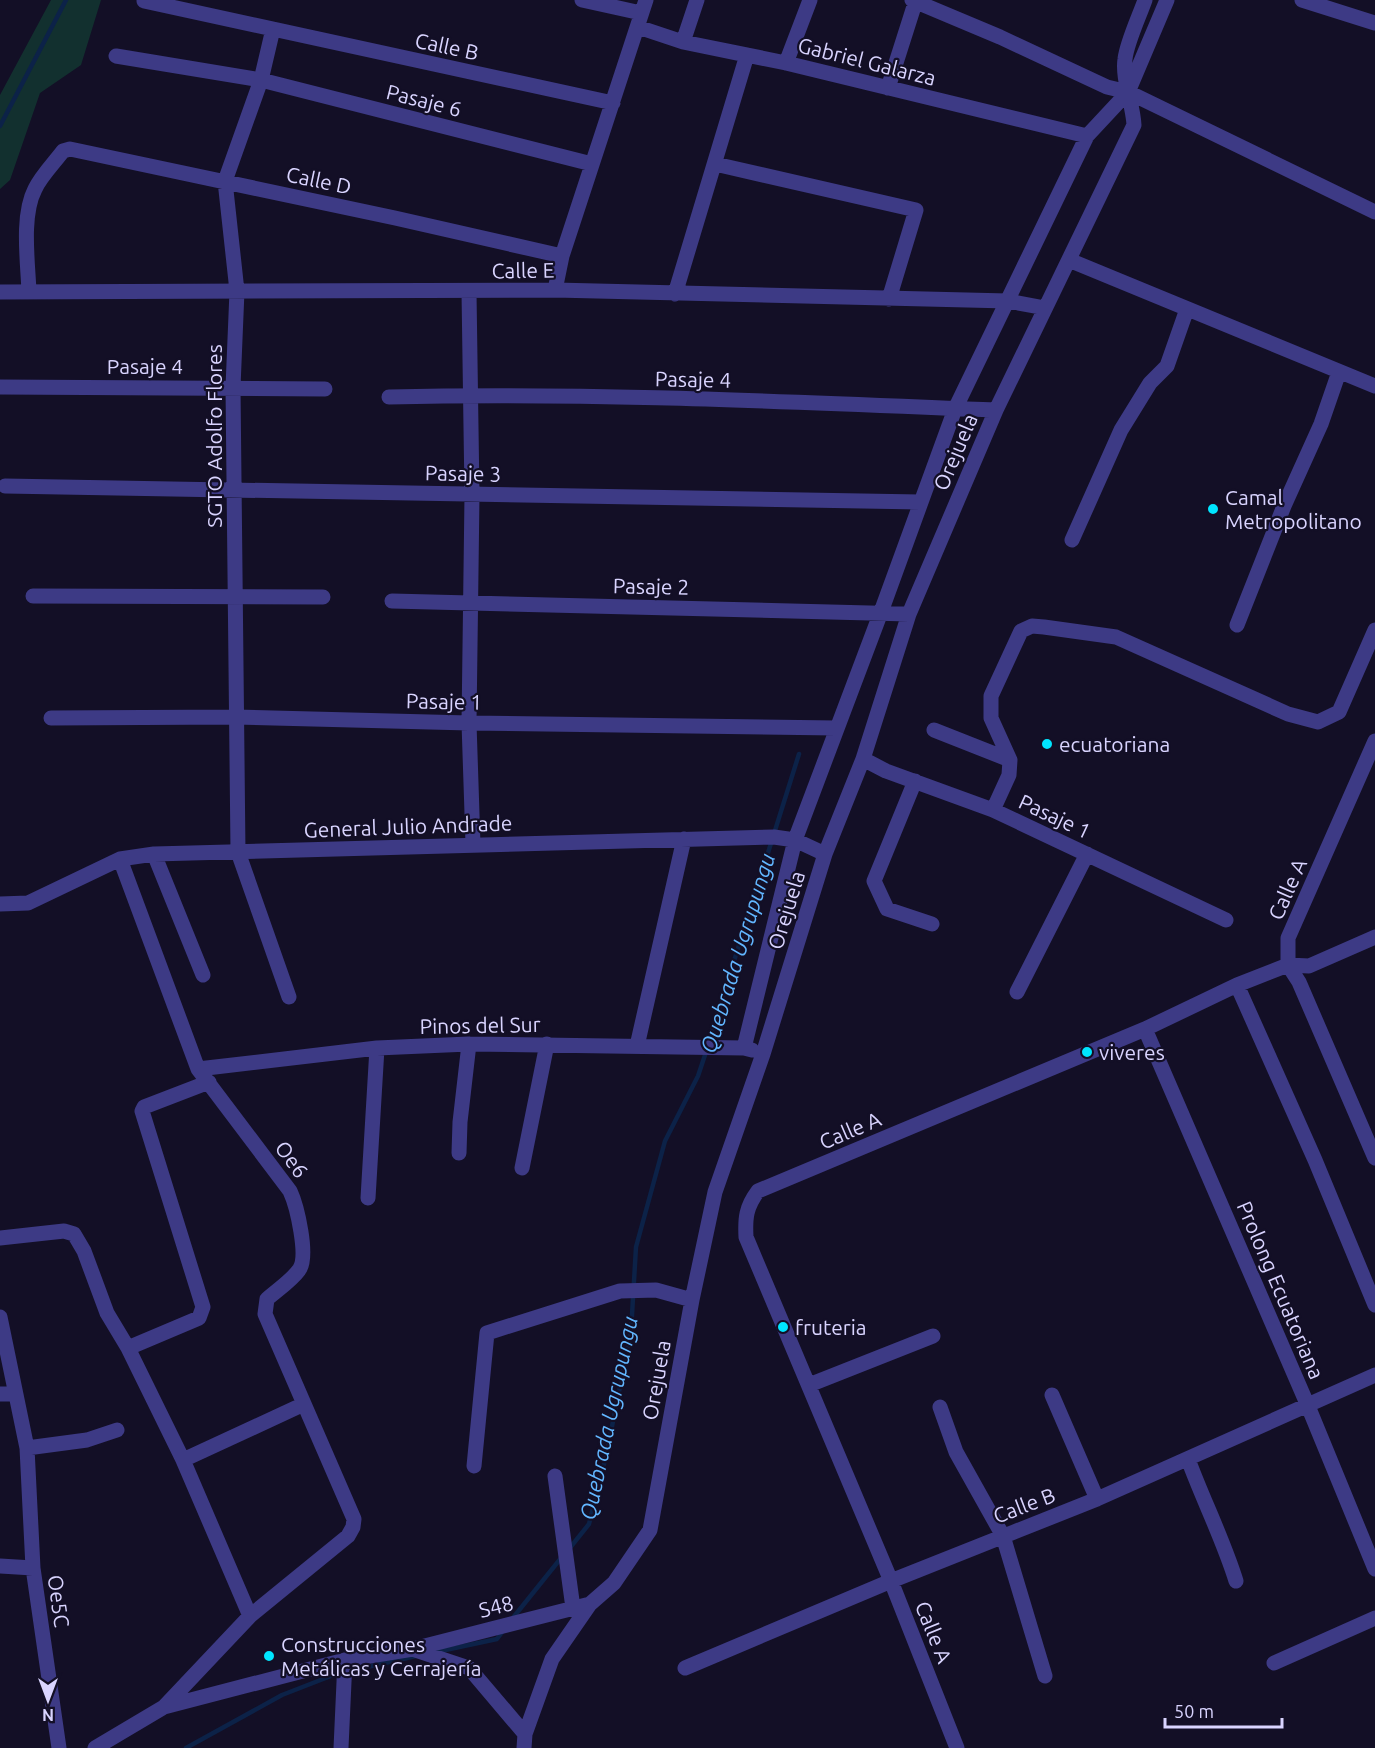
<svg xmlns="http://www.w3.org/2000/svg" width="1375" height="1748" viewBox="0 0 1375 1748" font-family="Ubuntu,sans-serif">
  <rect width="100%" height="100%" fill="#130f26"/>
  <path fill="#12302f" d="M51,0H101L81,65L40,93L10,180L0,189V95Z"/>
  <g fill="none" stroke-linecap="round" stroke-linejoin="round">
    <path stroke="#0c2248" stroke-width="4.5" d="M0,126L66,0
      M708,1044L799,754
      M569,1549L589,1524L606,1456L631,1332L636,1247L665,1141L698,1076L706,1052
      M512,1619L561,1558
      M436,1652L497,1639L503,1631
      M186,1748L282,1695L336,1674L416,1656"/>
    <path stroke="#3d3a85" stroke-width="15" d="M582,0L641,13
      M912,0L1000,37L1107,87L1128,92L1375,212
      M1302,0L1375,23
      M144,1L613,103
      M638,27L683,42L786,63L1087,136
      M273,29L261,80L225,181L237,291L233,387L238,852L289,997
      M683,42L697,0
      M116,56L261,80L592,164
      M786,63L810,0
      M888,88L916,0
      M715,164L916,210L889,299
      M1069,260L1375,386
      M555,290L562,256L646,0
      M0,292L555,290L1008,301L1045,308
      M29,292C28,263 21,216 35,189C41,176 54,163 63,151L70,149L395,218L562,256
      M469,292L472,495L469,723L473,844
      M675,294L747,55
      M0,387L325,389
      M389,397C591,392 794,402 996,410
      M5,486L920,502
      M1072,540L1121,430L1150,383L1167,366L1187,309
      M33,596L323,597
      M392,601L909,614
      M1237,625L1284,506L1321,424L1339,372
      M51,718L235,717L469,723L836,728
      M934,730L1010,760
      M863,759L886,771L993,810L1226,920
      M915,781L874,881L887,909L932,924
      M993,810L1009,775L1010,760L991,718V696L1021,631L1032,626L1044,627L1116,637L1288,714L1318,722L1339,712L1375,630
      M154,854L203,975
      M120,859L198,1069L290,1191C297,1206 309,1257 299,1270C291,1281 277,1290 267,1299L265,1314L354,1519L353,1527L348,1536L250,1616L164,1707
      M0,904L28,903L120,859L154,854L774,837L795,840L825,854
      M1288,965L1299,982L1375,1158
      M1288,965L1309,966L1375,937
      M1237,985L1315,1160L1375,1305
      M1017,992L1087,854
      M1145,1029L1308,1406L1375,1569
      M637,1046L684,839
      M744,1048L795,840L881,612L955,409L1087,136L1128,92L1167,0
      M198,1069L377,1048L469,1044L744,1048L752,1050
      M459,1153L460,1122L469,1044
      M522,1168L547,1044
      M368,1198L377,1048
      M0,1238L64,1231L74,1234L84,1251L107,1313L128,1348L183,1460L250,1616
      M0,1317L27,1448L33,1568L59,1748
      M128,1348L199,1318L203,1307L142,1111L144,1107L209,1082
      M809,1385L933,1336
      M0,1394H16
      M1052,1395L1097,1499
      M940,1407L956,1452L1003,1536L1045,1676
      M27,1448L87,1440L117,1430
      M1188,1459C1203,1500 1223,1539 1236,1581
      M183,1460L304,1404
      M474,1466L487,1333L620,1291L656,1290L692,1300
      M555,1476L573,1608
      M0,1566L33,1568
      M415,1650L469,1668L525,1734
      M1274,1663L1375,1618
      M685,1668L891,1581L1097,1499L1375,1375
      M95,1748L164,1707L345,1660L413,1649L590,1604
      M341,1748L345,1660
      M524,1748L525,1734L552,1659L590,1604L614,1583L650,1530L692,1300L715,1192L763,1054L825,854L863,759L909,614L996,410L1134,125C1133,104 1122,79 1125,59C1127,42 1139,17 1145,0
      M957,1748L891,1581L746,1237C745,1218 746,1207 758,1191L1145,1029L1237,985L1288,965V938L1375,741"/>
  </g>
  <g fill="#00e5ff" stroke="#130f26" stroke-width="2">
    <circle cx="1213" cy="509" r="6"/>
    <circle cx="1047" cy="744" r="6"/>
    <circle cx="1087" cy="1052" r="6"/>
    <circle cx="783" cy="1327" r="6"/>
    <circle cx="269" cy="1656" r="6"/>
  </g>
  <g text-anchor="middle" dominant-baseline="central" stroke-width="4.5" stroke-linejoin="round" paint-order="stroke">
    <g font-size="21" fill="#d9d4ff" stroke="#130f26">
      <text transform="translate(447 46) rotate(12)">Calle B</text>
      <text transform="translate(867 61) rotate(14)">Gabriel Galarza</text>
      <text transform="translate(424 100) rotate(14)">Pasaje 6</text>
      <text transform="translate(319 180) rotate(12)">Calle D</text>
      <text transform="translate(523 270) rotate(-1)">Calle E</text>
      <text x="145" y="366">Pasaje 4</text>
      <text transform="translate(693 379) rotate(1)">Pasaje 4</text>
      <text transform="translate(214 436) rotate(-90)">SGTO Adolfo Flores</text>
      <text transform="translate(955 452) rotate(-67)">Orejuela</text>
      <text transform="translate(463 473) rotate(1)">Pasaje 3</text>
      <text transform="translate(651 586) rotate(1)">Pasaje 2</text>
      <text transform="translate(444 701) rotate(1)">Pasaje 1</text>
      <text transform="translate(1055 816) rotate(25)">Pasaje 1</text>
      <text transform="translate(408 826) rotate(-2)">General Julio Andrade</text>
      <text transform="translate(1287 889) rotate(-66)">Calle A</text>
      <text transform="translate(786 910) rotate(-73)">Orejuela</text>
      <text transform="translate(480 1025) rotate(-1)">Pinos del Sur</text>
      <text transform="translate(850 1130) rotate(-23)">Calle A</text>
      <text transform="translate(292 1159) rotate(54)">Oe6</text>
      <text transform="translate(1281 1290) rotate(67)">Prolong Ecuatoriana</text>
      <text transform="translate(656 1380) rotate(-80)">Orejuela</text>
      <text transform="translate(1024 1505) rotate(-21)">Calle B</text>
      <text transform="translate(59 1601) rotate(82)">Oe5C</text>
      <text transform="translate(496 1606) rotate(-14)">S48</text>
      <text transform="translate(934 1632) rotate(68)">Calle A</text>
    </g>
    <g font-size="21" fill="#d9d4ff" stroke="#130f26" text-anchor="start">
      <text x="1225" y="497">Camal<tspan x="1225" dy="24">Metropolitano</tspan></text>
      <text x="1059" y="744">ecuatoriana</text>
      <text x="1099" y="1052">viveres</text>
      <text x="795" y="1327">fruteria</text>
      <text x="281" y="1644">Construcciones<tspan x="281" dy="24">Metálicas y Cerrajería</tspan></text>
    </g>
    <g font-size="22" font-style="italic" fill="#62b6ff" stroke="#130f26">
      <text transform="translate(737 953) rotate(-73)">Quebrada Ugrupungu</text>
      <text transform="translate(608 1418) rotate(-78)">Quebrada Ugrupungu</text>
    </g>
  </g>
  <g transform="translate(48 1700) rotate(180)" stroke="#130f26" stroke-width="4.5" paint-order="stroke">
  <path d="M0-4.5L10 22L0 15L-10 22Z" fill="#d9d4ff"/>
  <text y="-9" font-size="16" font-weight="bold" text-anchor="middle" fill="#d9d4ff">N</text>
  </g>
  <path d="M1165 1718v9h117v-9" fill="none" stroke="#d9d4ff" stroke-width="3"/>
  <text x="1174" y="1718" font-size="18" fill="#d9d4ff" stroke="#130f26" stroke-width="4.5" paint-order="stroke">50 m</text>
</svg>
